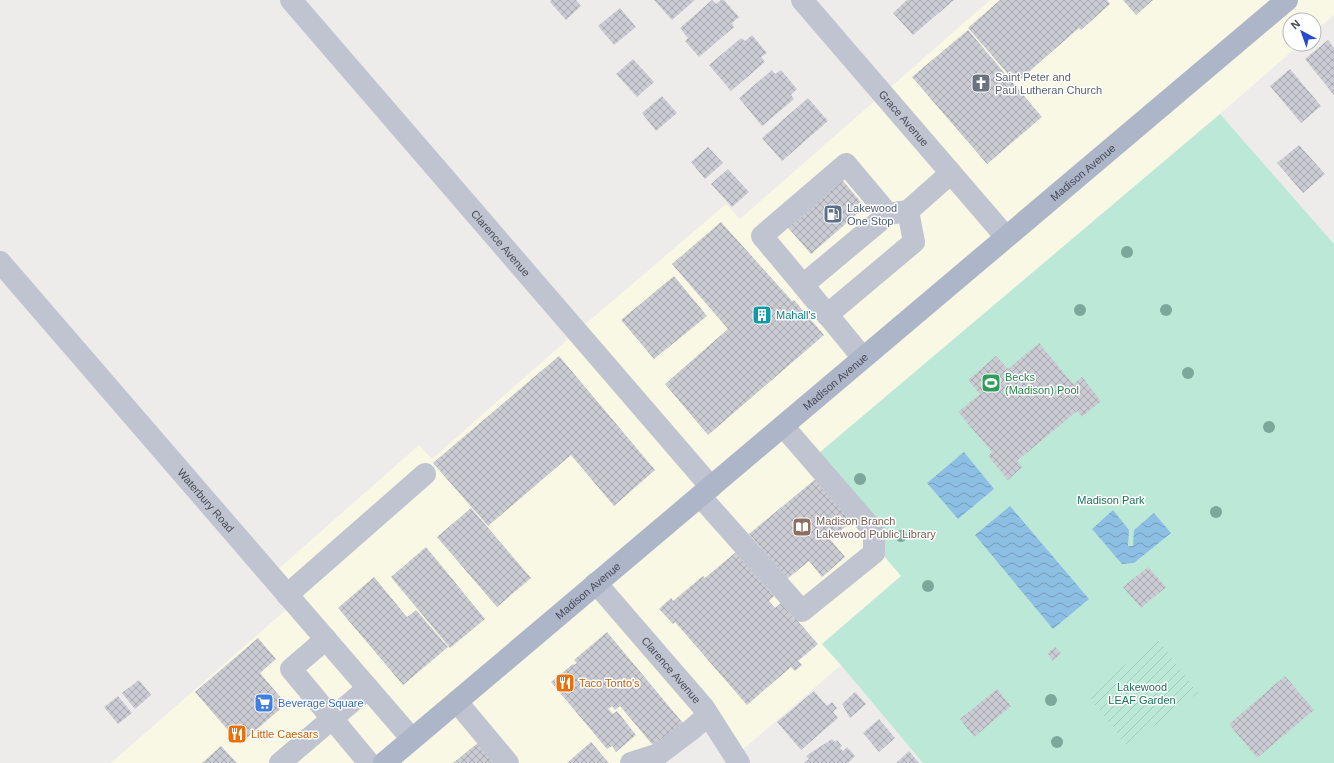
<svg xmlns="http://www.w3.org/2000/svg" width="1334" height="763" viewBox="0 0 1334 763" font-family="Arial,sans-serif">
  <defs>
    <pattern id="garden-furrows" width="10" height="10" patternUnits="userSpaceOnUse"><rect width="10" height="10" fill="#bce9d7"/><path d="M-1 1l2-2M0 10L10 0M9 11l2-2" fill="none" stroke="#a3c9bb"/></pattern>
    <pattern id="water-waves" width="16" height="10" patternUnits="userSpaceOnUse"><rect width="16" height="10" fill="#8dbee3"/><path d="M0 5q4-4 8 0t8 0" fill="none" stroke="#759cbb"/></pattern>
    <pattern id="building-cross-hatch" width="8" height="8" patternUnits="userSpaceOnUse"><rect width="8" height="8" fill="#cbccd3"/><path d="M0 0l8 8M0 8l8-8" fill="none" stroke="#a7a8ae"/></pattern>
  </defs>
  <rect width="100%" height="100%" fill="#eeeceb"/>
  <path fill="#f9f8e4" d="M990,0H1334V15L1314,32V20H1290V44H1300L1220,114L806,464L901,576L822,644L841,665L740,752L717,715L661,763H111L289,607L266,580L419,445L432,459L582,327L726,204L740,219Z"/>
  <path fill="#bce9d7" d="M1220,114L1334,244V763H923L841,665L822,644L901,576L806,464Z"/>
  <path fill="url(#garden-furrows)" d="M1158,640L1198,693L1127,746L1087,694Z"/>
  <path fill="url(#water-waves)" d="M964,452L994,489L958,519L927,483Z
    M1010,506L1089,599L1053,629L975,535Z
    M1113,510L1129,530L1128,546H1133L1134,530L1154,513L1171,533L1134,563L1122,564L1092,529Z"/>
  <path fill="url(#building-cross-hatch)" d="M552,0H576L581,6L566,20L550,2Z
    M654,0H695L672,20Z
    M712,0L716,4L721,0H724L739,17L732,23L734,27L699,57L685,41L688,38L680,28Z
    M907,0H954L913,35L893,13Z
    M1000,0H1107L1110,4L1081,30L1079,28L1016,83L968,28Z
    M1123,0H1153L1136,15Z
    M620,8L636,27L614,45L598,26Z
    M968,30L1042,117L987,164L912,77Z
    M752,35L767,53L761,57L765,62L731,91L709,65L741,38L745,41Z
    M1328,40L1334,48V95L1305,59Z
    M633,59L654,82L637,97L616,74Z
    M1290,69L1321,106L1301,123L1270,86Z
    M772,70L775,74L781,70L797,89L791,95L794,99L762,126L739,98Z
    M662,96L677,113L656,131L642,113Z
    M808,98L828,121L782,161L762,138Z
    M1299,145L1325,174L1303,193L1277,163Z
    M708,147L723,163L705,179L691,162Z
    M728,169L749,192L732,207L711,184Z
    M839,176L865,207L811,254L784,223Z
    M721,222L792,301L794,300L824,335L708,435L665,384L728,329L672,264Z
    M674,276L707,316L654,359L621,320Z
    M1039,343L1073,384L1082,377L1101,401L1082,417L1077,411L1017,461L1022,467L1008,480L988,456L992,452L958,412L980,394L968,380L996,356L1008,369Z
    M559,356L655,470L614,506L571,455L488,526L433,463Z
    M818,477L854,520L830,539L845,557L822,577L809,561L787,579L749,534Z
    M471,508L531,578L497,607L437,537Z
    M426,547L485,619L450,648L391,577Z
    M736,552L774,596L769,601L775,608L781,603L794,619L795,618L818,644L798,661L802,665L795,671L791,667L747,705L675,622L673,624L659,609L671,598L673,601L703,576L705,578Z
    M1148,567L1166,587L1141,608L1123,587Z
    M374,577L407,617L416,610L448,647L403,685L338,608Z
    M607,632L687,728L657,750L620,706L615,710L612,706L608,709L613,714L617,711L636,735L616,752L612,746L607,749L551,682L573,664L574,665L577,663L574,660Z
    M258,638L276,659L260,673L286,704L240,744L195,692Z
    M1055,647L1061,654L1053,661L1047,653Z
    M1285,676L1314,710L1257,758L1229,724Z
    M139,680L151,695L135,709L122,693Z
    M997,689L1011,706L974,737L960,719Z
    M814,691L827,706L832,702L837,708L833,712L838,718L801,750L777,722Z
    M855,692L866,704L850,718L842,704Z
    M118,696L132,713L118,724L104,707Z
    M879,719L895,738L879,752L863,733Z
    M832,739L835,742L837,740L842,746L840,748L843,751L847,747L855,756L848,763H804L809,759L806,756Z
    M479,742L496,763H453Z
    M591,742L609,763H567Z
    M221,746L237,763H202Z
    M909,751L919,763H896Z"/>
  <g fill="none" stroke-linecap="round" stroke-linejoin="round">
    <g stroke="#c0c4d0" stroke-width="22">
      <path id="s1" d="M291,0L711,487"/>
      <path id="s2" d="M802,0L1006,237"/>
      <path id="s3" d="M0,262L412,739"/>
      <path d="M803,285L762,236L846,164L888,214"/>
      <path d="M827,315L914,242L908,211"/>
      <path d="M863,358L803,285L888,214L908,211L951,173"/>
      <path d="M700,496L802,611L874,553V531L783,426"/>
      <path id="s4" d="M596,583L704,708L739,763"/>
      <path d="M287,595L425,474"/>
      <path d="M326,639L291,669L369,763"/>
      <path d="M457,702L508,763"/>
      <path d="M280,763L368,688"/>
      <path d="M631,763L659,754L691,730L708,715"/>
    </g>
    <path stroke="#adb5c8" stroke-width="22" id="s5" d="M384,763L1287,0"/>
  </g>
  <g fill="#7ca89b">
    <circle cx="1127" cy="252" r="6"/>
    <circle cx="1080" cy="310" r="6"/>
    <circle cx="1166" cy="310" r="6"/>
    <circle cx="1188" cy="373" r="6"/>
    <circle cx="1269" cy="427" r="6"/>
    <circle cx="860" cy="479" r="6"/>
    <circle cx="1216" cy="512" r="6"/>
    <circle cx="901" cy="536" r="6"/>
    <circle cx="928" cy="586" r="6"/>
    <circle cx="1051" cy="700" r="6"/>
    <circle cx="1057" cy="742" r="6"/>
  </g>
  <defs>
    <g id="church-square" transform="scale(1)"><rect x="-9" y="-9" width="18" height="18" rx="4" fill="#6b7280" stroke="#fff"/><path d="M-1.2-6h2.4v3.5h3.3v2.4h-3.3V6h-2.4V-.1h-3.3v-2.4h3.3Z" fill="#fff"/></g>
    <g id="fuel-square" transform="scale(1)"><rect x="-9" y="-9" width="18" height="18" rx="4" fill="#5c6f8a" stroke="#fff"/><path d="M-5.5-6h7V0h2V4h1.3V-2.5L3-4.5l.8-.8L6-3V5H2.5V1h-1V6h-7ZM-4.2-4.7v3.2H.2V-4.7Z" fill="#fff"/></g>
    <g id="building-square" transform="scale(1)"><rect x="-9" y="-9" width="18" height="18" rx="4" fill="#0f9aa8" stroke="#fff"/><path d="M-4-6H4V6H1V3H-1V6H-4ZM-2.5-4.3h1.7v1.8h-1.7ZM.8-4.3h1.7v1.8H.8ZM-2.5-1h1.7V.8h-1.7ZM.8-1h1.7V.8H.8Z" fill="#fff"/></g>
    <g id="stadium-square" transform="scale(1)"><rect x="-9" y="-9" width="18" height="18" rx="4" fill="#2e9e5b" stroke="#fff"/><path d="M0-5a6.5 5 0 1 0 0 10a6.5 5 0 1 0 0-10ZM-3.5-1.8h7v3.6h-7Z" fill="#fff"/></g>
    <g id="library-square" transform="scale(1)"><rect x="-9" y="-9" width="18" height="18" rx="4" fill="#8d6e63" stroke="#fff"/><path d="M-6-4Q-3-5.5-.7-3.5V5Q-3 3-6 4ZM6-4Q3-5.5 .7-3.5V5Q3 3 6 4Z" fill="#fff"/></g>
    <g id="restaurant-square" transform="scale(1)"><rect x="-9" y="-9" width="18" height="18" rx="4" fill="#e8710a" stroke="#fff"/><path d="M-5-6h1v4h1v-4h1v4h1v-4h1v5L-1.5 .5V6h-2V.5L-5-1ZM5-6V6H3V1.5H1.5Q1.5-4 5-6Z" fill="#fff"/></g>
    <g id="supermarket-square" transform="scale(1)"><rect x="-9" y="-9" width="18" height="18" rx="4" fill="#3f7fe0" stroke="#fff"/><path d="M-6-5.5h2.5l.6 2H6L4.5 2H-2.5L-4.4-4H-6ZM-1.5 3.2a1.3 1.3 0 1 0 .1 0ZM3 3.2a1.3 1.3 0 1 0 .1 0Z" fill="#fff"/></g>
  </defs>
  <g fill-rule="evenodd">
    <use href="#church-square" x="981" y="83"/>
    <use href="#fuel-square" x="833" y="214"/>
    <use href="#building-square" x="762" y="315"/>
    <use href="#stadium-square" x="991" y="383"/>
    <use href="#library-square" x="802" y="527"/>
    <use href="#restaurant-square" x="565" y="683"/>
    <use href="#supermarket-square" x="264" y="703"/>
    <use href="#restaurant-square" x="237" y="734"/>
  </g>
  <g text-anchor="middle" dominant-baseline="central" stroke-width="3" stroke-linejoin="round" paint-order="stroke">
    <g font-size="11" fill="#5b616d" stroke="#fff" text-anchor="start">
      <text x="995" y="77">Saint Peter and<tspan x="995" dy="13">Paul Lutheran Church</tspan></text>
    </g>
    <g font-size="11" fill="#464b57" stroke="#fff">
      <text stroke="none"><textPath href="#s2" startOffset="156">Grace Avenue</textPath></text>
      <text stroke="none"><textPath href="#s5" startOffset="915">Madison Avenue</textPath></text>
      <text stroke="none"><textPath href="#s1" startOffset="321">Clarence Avenue</textPath></text>
      <text stroke="none"><textPath href="#s5" startOffset="591">Madison Avenue</textPath></text>
      <text stroke="none"><textPath href="#s3" startOffset="315">Waterbury Road</textPath></text>
      <text stroke="none"><textPath href="#s5" startOffset="267">Madison Avenue</textPath></text>
      <text stroke="none"><textPath href="#s4" startOffset="115">Clarence Avenue</textPath></text>
    </g>
    <g font-size="11" fill="#4e5e75" stroke="#fff" text-anchor="start">
      <text x="847" y="208">Lakewood<tspan x="847" dy="13">One Stop</tspan></text>
    </g>
    <g font-size="11" fill="#0d838f" stroke="#fff" text-anchor="start">
      <text x="776" y="315">Mahall's</text>
    </g>
    <g font-size="11" fill="#27864d" stroke="#fff" text-anchor="start">
      <text x="1005" y="377">Becks<tspan x="1005" dy="13">(Madison) Pool</tspan></text>
    </g>
    <g font-size="11" fill="#1e7059" stroke="#fff">
      <text x="1111" y="500">Madison Park</text>
      <text x="1142" y="687">Lakewood<tspan x="1142" dy="13">LEAF Garden</tspan></text>
    </g>
    <g font-size="11" fill="#785e54" stroke="#fff" text-anchor="start">
      <text x="816" y="521">Madison Branch<tspan x="816" dy="13">Lakewood Public Library</tspan></text>
    </g>
    <g font-size="11" fill="#c56008" stroke="#fff" text-anchor="start">
      <text x="579" y="683">Taco Tonto's</text>
      <text x="251" y="734">Little Caesars</text>
    </g>
    <g font-size="11" fill="#366cbe" stroke="#fff" text-anchor="start">
      <text x="278" y="703">Beverage Square</text>
    </g>
  </g>
  <g transform="translate(1302 32) rotate(319)"><circle r="19" fill="#ffffff" stroke="#b5b7bc"/>
  <path d="M0-3L7 15L0 10L-7 15Z" fill="#284ccb"/>
  <text y="-6" font-size="11" font-weight="bold" text-anchor="middle" fill="#464b57">N</text>
  </g>
</svg>
